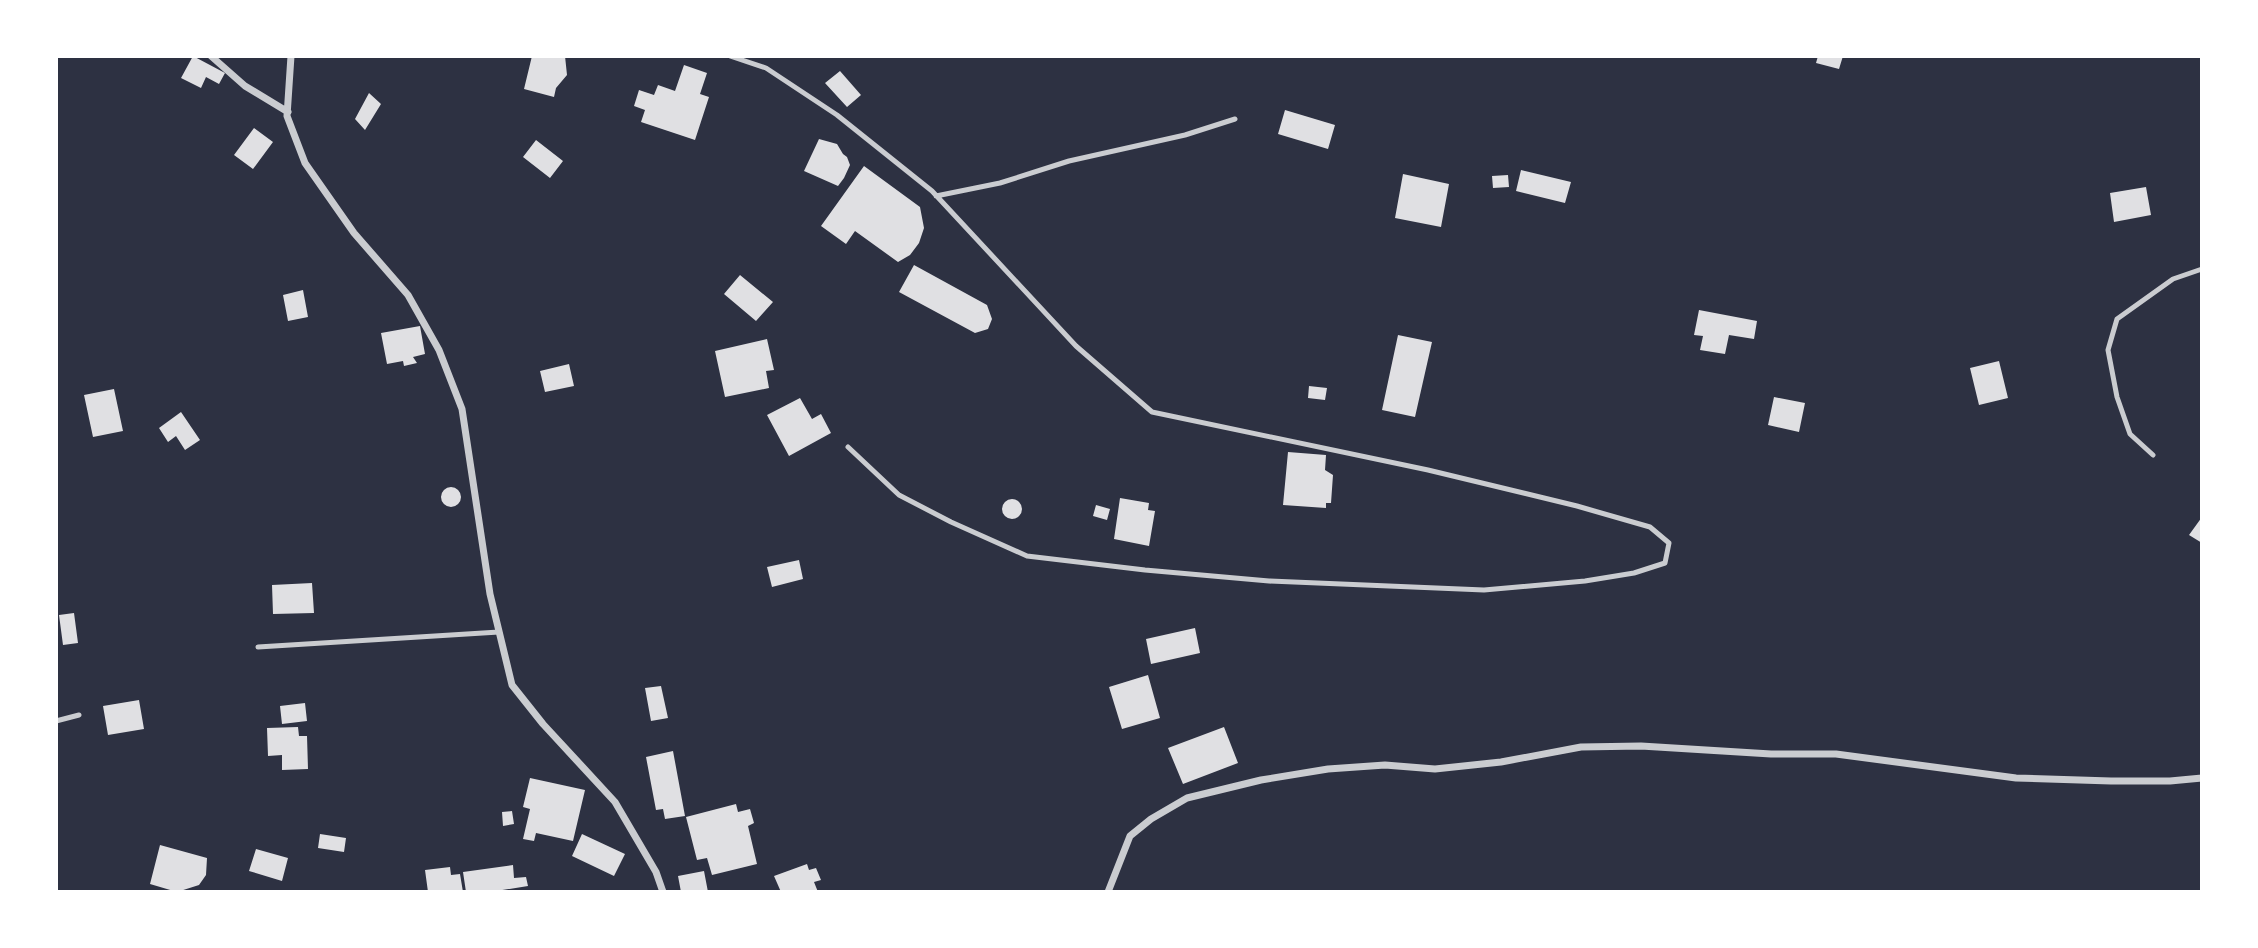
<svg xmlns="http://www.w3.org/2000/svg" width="2258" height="948" viewBox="0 0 2258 948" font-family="Commissioner,sans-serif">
  <rect width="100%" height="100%" fill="#2d3142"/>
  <path fill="#e0e0e3" d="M193,56L225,73L219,84L206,77L201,88L181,78Z
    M532,56H565L567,75L556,88L554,97L524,89Z
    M1818,56H1843L1839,69L1816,63Z
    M684,65L707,73L700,94L709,97L695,140L641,122L645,110L634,106L639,90L654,95L658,85L675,91Z
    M840,71L861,95L847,107L825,83Z
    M369,93L381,104L365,130L355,119Z
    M1285,110L1335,125L1328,149L1278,134Z
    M254,128L273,142L253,169L234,155Z
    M819,139L837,144L843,154L847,157L850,165L844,178L838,186L804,171Z
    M536,140L563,161L550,178L523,157Z
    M864,166L920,207L924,228L919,243L910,255L898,262L855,231L846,244L821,226Z
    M1521,170L1571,182L1565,203L1516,191Z
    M1403,174L1449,184L1441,227L1395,218Z
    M1508,175L1509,187L1493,188L1492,176Z
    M2146,187L2151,215L2114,222L2110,193Z
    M914,265L987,305L992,319L988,329L975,333L899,292Z
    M740,275L773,302L756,321L724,294Z
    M303,290L308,317L288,321L283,295Z
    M1699,310L1757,321L1754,339L1729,335L1725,354L1700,350L1703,336L1694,335Z
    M420,326L425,354L413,357L417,363L404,366L403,361L387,364L381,333Z
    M1398,335L1432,342L1415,417L1382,410Z
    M767,339L774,370L766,371L769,388L725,397L715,351Z
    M1999,361L2008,398L1979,405L1970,368Z
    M569,364L574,386L545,392L540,371Z
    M1309,386L1327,388L1325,400L1308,398Z
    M114,389L123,431L93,437L84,395Z
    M1774,397L1805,403L1799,432L1768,425Z
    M800,398L812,419L821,414L831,433L789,456L767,415Z
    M181,412L200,440L185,450L176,436L168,442L159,428Z
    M1288,452L1326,455L1325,470L1333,475L1331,503H1326V508L1283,505Z
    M441 497a10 10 0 1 1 20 0a10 10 0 1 1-20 0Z
    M1120,498L1149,503L1148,510L1155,511L1149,546L1114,539Z
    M1002 509a10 10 0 1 1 20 0a10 10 0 1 1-20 0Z
    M1096,505L1110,509L1107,520L1093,516Z
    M2202,517V543L2189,535Z
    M799,560L803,579L772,587L767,567Z
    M312,583L314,613L273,614L272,585Z
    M74,613L78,643L63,645L59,615Z
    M1195,628L1200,653L1151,664L1146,639Z
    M1148,675L1160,718L1122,729L1109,687Z
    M661,686L668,718L651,721L645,688Z
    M139,700L144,729L108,735L103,706Z
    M305,703L307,721L282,724L280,706Z
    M298,727L299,736H307L308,769L282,770V755L268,756L267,728Z
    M1224,727L1238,763L1183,784L1168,748Z
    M673,751L685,816L665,819L663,809L656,810L646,757Z
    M530,778L585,790L573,841L536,833L534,841L523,839L530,809L523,807Z
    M736,804L738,812L750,809L754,823L748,826L757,864L712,875L707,858L697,860L686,817Z
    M512,811L514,824L503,826L502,812Z
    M320,834L346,838L344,852L318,848Z
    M582,834L625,854L614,876L572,856Z
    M160,845L207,858L206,875L199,885L177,892L150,884Z
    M256,849L288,858L282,881L249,871Z
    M807,864L809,870L816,868L821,880L814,882L818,892H781L774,876Z
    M513,865L514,878L526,877L528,886L490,892H466L463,872Z
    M450,867L451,875L460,874L463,892H428L425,870Z
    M704,871L708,892H681L678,876Z"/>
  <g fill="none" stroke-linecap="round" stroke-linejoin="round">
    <path stroke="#caccd0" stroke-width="5" d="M730,56L766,68L837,115L932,191L1076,346L1152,412L1428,470L1577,506L1650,527L1669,543L1665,563L1634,573L1585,581L1484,590L1269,581L1145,570L1027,556L951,522L899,495L848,447
      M936,196L1000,183L1069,161L1185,135L1235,119
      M2153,455L2130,434L2117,397L2108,350L2117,319L2173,279L2202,269
      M258,647L499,632
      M56,721L79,715"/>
    <path stroke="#caccd0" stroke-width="7" d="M211,56L245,86L288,112
      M291,56L287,116L305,163L354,233L408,295L439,350L462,409L490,594L512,685L543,724L615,802L656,872L663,892
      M1108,892L1130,836L1151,819L1187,798L1261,780L1328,769L1385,765L1435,769L1501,762L1581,747L1641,746L1771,754H1836L2016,778L2111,781H2170L2202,778"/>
  </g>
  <rect width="2258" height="948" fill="none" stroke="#ffffff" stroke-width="116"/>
</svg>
